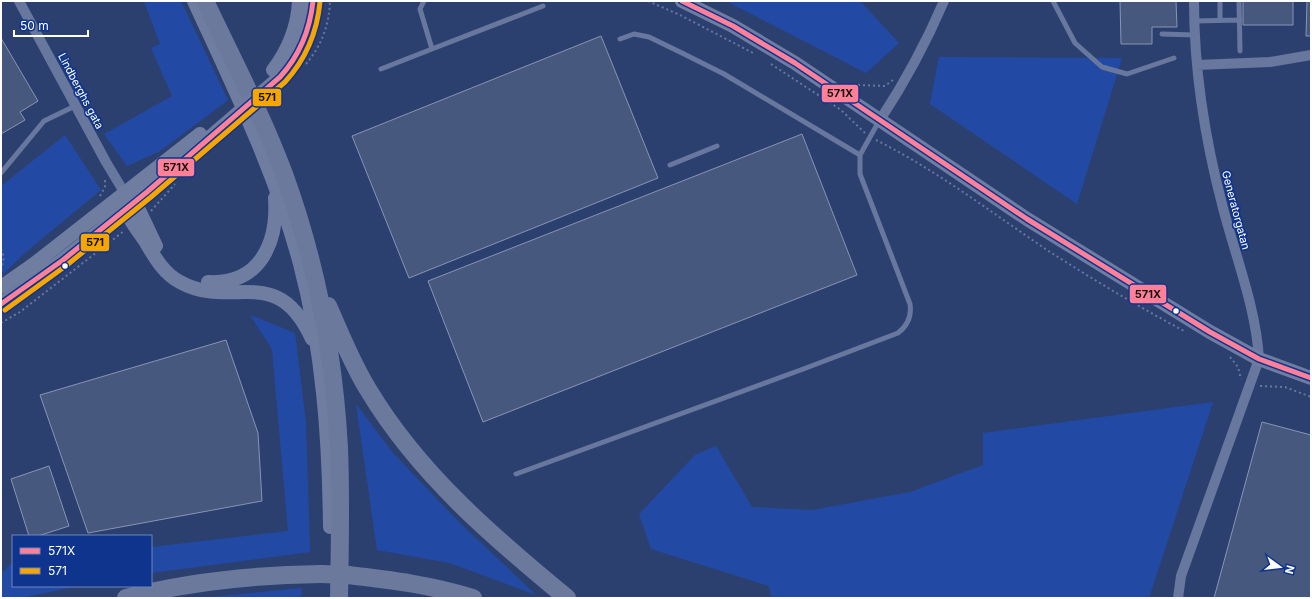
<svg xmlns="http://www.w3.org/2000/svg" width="1312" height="599" viewBox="0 0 1312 599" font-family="Inter,sans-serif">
  <rect width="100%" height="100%" fill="#2c4070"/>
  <path fill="#224aa5" d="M144,1H181L228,100L160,151L127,166L104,134L172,96L151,48L160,44Z
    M730,1H860L899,43L866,73L730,3Z
    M939,57L1122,58L1077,204L930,104Z
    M65,135L101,190L27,251L1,276V186Z
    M250,315L295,333L306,423L310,552L151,573V547L288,531L272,349Z
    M1213,402L1149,598H771L769,586L651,549L639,514L695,455L716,446L752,507L812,510L910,492L983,465V433Z
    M356,404L393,453L458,521L536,595L450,563L377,550Z
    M10,564H13V586H79L20,598H1V574Z
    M302,588L301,598H200Z"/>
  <path fill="#47587f" stroke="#8894b3" d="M1120,1H1176L1177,27H1152V44H1121Z
    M1243,1H1293V25H1243Z
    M1307,1H1311V36H1306Z
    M601,36L658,178L409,278L352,136Z
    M1,38L38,101L20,112L25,120L1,134Z
    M802,134L857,275L483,422L428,281Z
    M226,340L258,433L262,501L88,533L40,395Z
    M1262,422L1311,435V598H1214Z
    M49,466L69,526L38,536H29L11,479Z"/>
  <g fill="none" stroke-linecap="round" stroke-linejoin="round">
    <path stroke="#68779d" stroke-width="2" stroke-dasharray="2 3" stroke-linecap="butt" d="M648,1L680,15L755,54
      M306,64C322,45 329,25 330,1
      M771,64L841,110L865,133
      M858,85L885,86L893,80
      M876,140C936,170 991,212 1047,250C1092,279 1139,307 1186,332
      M100,196L105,187V180
      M151,211L175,184
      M1,249L4,257L1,270
      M1,323L20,312L124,231
      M1230,357L1238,367L1241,379
      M1260,386L1285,387L1311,397"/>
    <path stroke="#68779d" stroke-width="5" d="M424,1L420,9L432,49L543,6
      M1053,1L1075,43L1102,67L1127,74L1174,58
      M1239,1L1240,51
      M1220,20V1
      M1194,21L1240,20
      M1162,34L1194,35
      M620,39L634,34L649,37L682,53L724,74L860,155
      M381,69L432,49
      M670,165L717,146
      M1,173L44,121L75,106
      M516,474L806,368L898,333C907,326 912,317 910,304L860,174V155L879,121"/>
    <path stroke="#68779d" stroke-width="10" d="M19,1L106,162L124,192
      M1197,65L1270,62L1311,55
      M880,120C905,82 926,43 944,1
      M1178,598L1181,576L1259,359C1256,308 1236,258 1223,208C1205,140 1194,71 1194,1"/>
    <path stroke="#6f7da1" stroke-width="14" d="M194,1C233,86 276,173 300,264C323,351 329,438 330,527
      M682,1L733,26L795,63L1027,219L1210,332L1259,359L1311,378
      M273,70C288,51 298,26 299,1
      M280,77C300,56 311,30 313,1
      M124,192C125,197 124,205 126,210C129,221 139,231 145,241C154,256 163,273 180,282C232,311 277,261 312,339
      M129,196L139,210L156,246
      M208,282C260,285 278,243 275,198
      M1,287L34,264L200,134
      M1,304C77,253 147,192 217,131"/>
    <path stroke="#6b7a9c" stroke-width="18" d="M205,1C232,58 262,115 284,174C316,262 334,355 339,448C341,498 340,548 339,598
      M328,306C341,335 352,364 369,391C419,474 493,537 567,598
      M348,575C391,580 432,585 473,598
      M126,598C190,581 255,575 321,574"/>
    <path stroke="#6f7da1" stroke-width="14" d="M217,131L280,77"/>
    <path stroke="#6b7a9c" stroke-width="18" d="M321,574L348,575"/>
    <g stroke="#0f348d" stroke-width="8">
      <path id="bus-1" d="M682,1L733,26L795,63L1027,219L1210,332L1259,359L1311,378
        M1,304L63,260L147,192L280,77C300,55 310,30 313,1"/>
    </g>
    <g stroke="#0f348d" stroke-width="8">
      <path id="bus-2" d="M5,310L67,265L151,197L285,82C306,59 317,33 320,2"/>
    </g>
    <use href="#bus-1" stroke="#ff8098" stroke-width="5"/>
    <use href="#bus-2" stroke="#f7a600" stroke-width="5"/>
  </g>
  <g fill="#fff" stroke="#0f348d" stroke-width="1.5">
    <circle cx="65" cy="266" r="3.5"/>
    <circle cx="1176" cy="311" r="3.5"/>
  </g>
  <g text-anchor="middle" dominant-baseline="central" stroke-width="3.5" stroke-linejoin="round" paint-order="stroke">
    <g font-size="11" fill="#fff" stroke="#0f348d">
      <text transform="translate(81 91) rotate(62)">Lindberghs gata</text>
      <text transform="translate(1236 210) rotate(75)">Generatorgatan</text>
    </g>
  </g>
  <g stroke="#0f348d" stroke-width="1.5">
    <rect x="821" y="84" width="38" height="19" rx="4" fill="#ff8098"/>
    <rect x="252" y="88" width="30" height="19" rx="4" fill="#f7a600"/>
    <rect x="157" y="158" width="38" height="19" rx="4" fill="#ff8098"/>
    <rect x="80" y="233" width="30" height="19" rx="4" fill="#f7a600"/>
    <rect x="1129" y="284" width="38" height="20" rx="4" fill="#ff8098"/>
  </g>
  <g font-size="11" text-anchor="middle" font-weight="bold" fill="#111">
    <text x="840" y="97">571X</text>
    <text x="267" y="101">571</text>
    <text x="176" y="171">571X</text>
    <text x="95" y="246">571</text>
    <text x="1148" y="298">571X</text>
  </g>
  <rect width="1312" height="599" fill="none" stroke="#ffffff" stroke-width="4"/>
  <rect x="12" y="535" width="140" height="52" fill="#0f348d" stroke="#6f85bb"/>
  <rect x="20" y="548" width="20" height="6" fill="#ff8098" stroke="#6f85bb"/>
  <text x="48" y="555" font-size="12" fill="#ffffff">571X</text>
  <rect x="20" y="568" width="20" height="6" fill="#f7a600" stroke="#6f85bb"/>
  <text x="48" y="575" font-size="12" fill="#ffffff">571</text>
  <g transform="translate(1280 567) rotate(105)" stroke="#0f348d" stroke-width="3" paint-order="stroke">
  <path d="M0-3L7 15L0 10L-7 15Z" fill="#ffffff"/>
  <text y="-6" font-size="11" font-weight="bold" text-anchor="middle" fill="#ffffff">N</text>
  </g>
  <path d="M14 30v6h74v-6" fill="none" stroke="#ffffff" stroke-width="2"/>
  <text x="20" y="30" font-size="12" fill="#ffffff" stroke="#0f348d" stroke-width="3" paint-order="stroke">50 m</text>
</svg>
